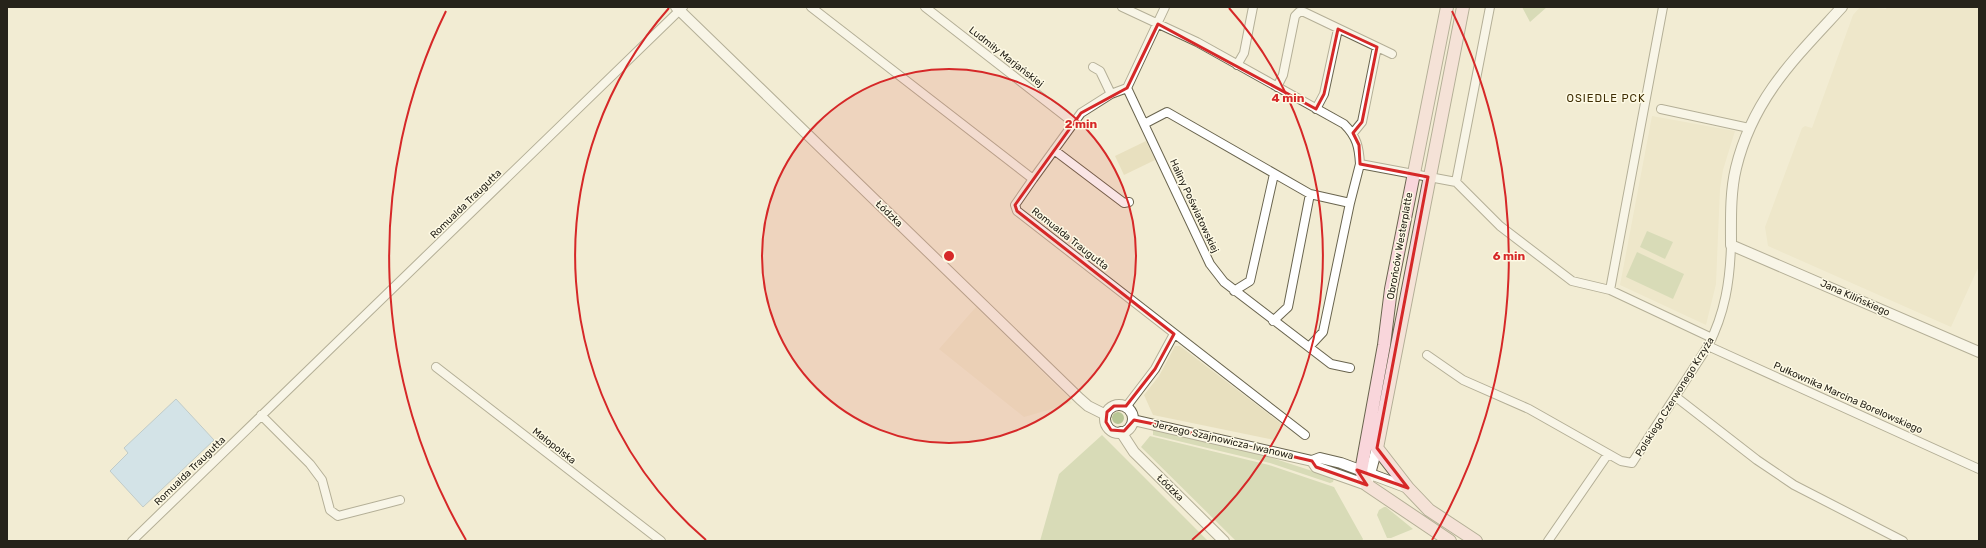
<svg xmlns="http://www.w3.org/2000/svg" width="1986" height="548" viewBox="0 0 1986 548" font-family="Rubik,sans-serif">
  <rect width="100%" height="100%" fill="#f2ecd3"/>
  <path fill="#e8e0bf" d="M1860,7L1886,9L1887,7H1979V266L1951,327L1768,246L1765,227L1802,128L1805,126L1812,128L1853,15Z
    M1652,116L1735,131L1723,170L1720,189L1716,284L1706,325L1620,285Z
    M1146,141L1155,160L1124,175L1115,156Z
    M976,307L1068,397L1072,403L1024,417L939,349Z
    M1175,346H1180L1283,425L1274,440L1153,415L1144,395L1159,376Z"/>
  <path fill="#b8c696" d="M1522,7H1547L1530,22Z
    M1647,231L1673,242L1665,259L1640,247Z
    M1637,252L1684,274L1673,299L1626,277Z
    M1112 418a6 6 0 1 1 12 0a6 6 0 1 1-12 0Z
    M1153,428L1263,455L1334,478L1333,482L1330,483L1270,463L1153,435Z
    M1102,435L1208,541H1040L1059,474Z
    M1150,436L1269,465L1334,487L1363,539L1362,541H1236L1141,447Z
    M1384,507H1386L1413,529L1391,538H1387L1377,515L1379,510Z"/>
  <path fill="#add8ff" stroke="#84a2ba" d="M176,399L214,440L143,507L110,471L128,453L124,448Z"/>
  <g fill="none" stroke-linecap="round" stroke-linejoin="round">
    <g stroke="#69644e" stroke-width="10">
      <path id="minor" d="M811,7L1033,179L1015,205L1017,211L1305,435
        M925,7L1074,123
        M1122,7L1197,42L1344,124C1357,137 1359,147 1360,164L1456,182L1490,7
        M1237,65L1244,53L1253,7
        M1093,67L1100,71L1111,94
        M1277,87L1283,75L1295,16L1299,12H1304L1392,54
        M1127,88L1210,264L1224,282L1331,364L1350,368
        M1316,109L1324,94L1338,29
        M1661,109L1749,128
        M1144,124L1167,112L1310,194L1350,203L1360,164
        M1353,133L1362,122L1377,47
        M1054,150L1124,203L1129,202
        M1033,179L1081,113L1111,94L1127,88L1165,7
        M1456,182L1500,226L1572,281L1610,290L1712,338
        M1610,290L1663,7
        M1234,291L1250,281L1274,174
        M1273,321L1288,307L1310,194
        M1708,346L1979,469
        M1309,347L1323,332L1350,203
        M1427,355L1463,380L1529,409L1621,461L1632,463L1708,346C1725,313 1730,281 1731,245
        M436,367L661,541
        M1676,397L1757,460L1794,485L1903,541
        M1126,407L1155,369L1174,334
        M261,415L310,464L322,480L330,510L338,516L400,500
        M132,541L683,7
        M1548,541L1608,454"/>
    </g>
    <g stroke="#69644e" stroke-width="12">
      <path id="tertiary" d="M676,7L1080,399L1088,406L1106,415
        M1842,7C1795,58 1753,98 1736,168C1730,193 1731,220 1731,245L1979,352
        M1105 419a14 14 0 1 1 28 0a14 14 0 1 1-28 0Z
        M1133,420L1312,461L1320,458L1341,463L1408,488
        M1121,432L1134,452L1224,541
        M1312,461L1316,467L1367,485L1377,448"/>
    </g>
    <g stroke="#69644e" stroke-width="14">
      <path id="secondary" d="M1447,7L1391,289L1384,345L1361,471L1367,485L1450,541
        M1463,7L1377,448L1408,488L1429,510L1476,541"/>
    </g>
    <use href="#minor" stroke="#fff" stroke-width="8"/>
    <use href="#tertiary" stroke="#fff" stroke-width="10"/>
    <use href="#secondary" stroke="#f9d6db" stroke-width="12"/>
  </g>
  <path d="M0 0H1986V548H0ZM1158,24L1316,109L1324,94L1338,29L1377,47L1362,122L1353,133L1359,145L1360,164L1428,177L1377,448L1408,488L1357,470L1367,485L1316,467L1312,461L1149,423L1134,420L1124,431L1111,430L1106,422L1107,412L1114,406H1126L1155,369L1174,334L1017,211L1015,205L1081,113L1127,88Z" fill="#f2ecd3" fill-opacity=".55" fill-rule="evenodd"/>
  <path fill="none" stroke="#d62828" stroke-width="3" stroke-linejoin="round" d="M1158,24L1316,109L1324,94L1338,29L1377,47L1362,122L1353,133L1359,145L1360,164L1428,177L1377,448L1408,488L1357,470L1367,485L1316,467L1312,461L1149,423L1134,420L1124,431L1111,430L1106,422L1107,412L1114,406H1126L1155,369L1174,334L1017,211L1015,205L1081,113L1127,88Z"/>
  <circle cx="949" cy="256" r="187" fill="#d62828" fill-opacity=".12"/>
  <g fill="none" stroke="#d62828" stroke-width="2">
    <circle cx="949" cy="256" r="187"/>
    <path d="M706 540A374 374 0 0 1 669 8M1229 8A374 374 0 0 1 1192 540"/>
    <path d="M466 540A560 560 0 0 1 446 11M1452 11A560 560 0 0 1 1432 540"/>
  </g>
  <g text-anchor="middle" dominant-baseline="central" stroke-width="3" stroke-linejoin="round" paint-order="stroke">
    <g font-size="10" fill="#26231a" stroke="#fefae5">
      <text transform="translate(1006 57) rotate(38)">Ludmiły Marjańskiej</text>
      <text transform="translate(466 204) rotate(-44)">Romualda Traugutta</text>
      <text transform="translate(1194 206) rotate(65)">Haliny Poświatowskiej</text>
      <text transform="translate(889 214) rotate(44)">Łódzka</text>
      <text transform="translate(1070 239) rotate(38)">Romualda Traugutta</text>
      <text transform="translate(1400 246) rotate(-80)">Obrońców Westerplatte</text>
      <text transform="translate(1855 298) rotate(24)">Jana Kilińskiego</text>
      <text transform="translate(1675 397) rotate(-58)">Polskiego Czerwonego Krzyża</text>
      <text transform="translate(1848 398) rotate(24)">Pułkownika Marcina Borelowskiego</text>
      <text transform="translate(1223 440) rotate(13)">Jerzego Szajnowicza-Iwanowa</text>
      <text transform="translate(554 446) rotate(38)">Małopolska</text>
      <text transform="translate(190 471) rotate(-44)">Romualda Traugutta</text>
      <text transform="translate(1170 488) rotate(45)">Łódzka</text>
    </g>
    <g font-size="11" letter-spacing="1" fill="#3f2e04" stroke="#fefae5">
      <text x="1606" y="98">OSIEDLE PCK</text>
    </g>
  </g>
  <circle cx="949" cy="256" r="6" fill="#d62828" stroke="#fefae5" stroke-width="2"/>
  <g font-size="12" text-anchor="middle" font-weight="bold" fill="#d62828" stroke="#fefae5" stroke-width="3" stroke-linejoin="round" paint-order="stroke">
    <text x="1288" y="102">4 min</text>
    <text x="1081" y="128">2 min</text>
    <text x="1509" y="260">6 min</text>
  </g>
  <rect width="1986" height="548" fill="none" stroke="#26231a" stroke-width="16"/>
</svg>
